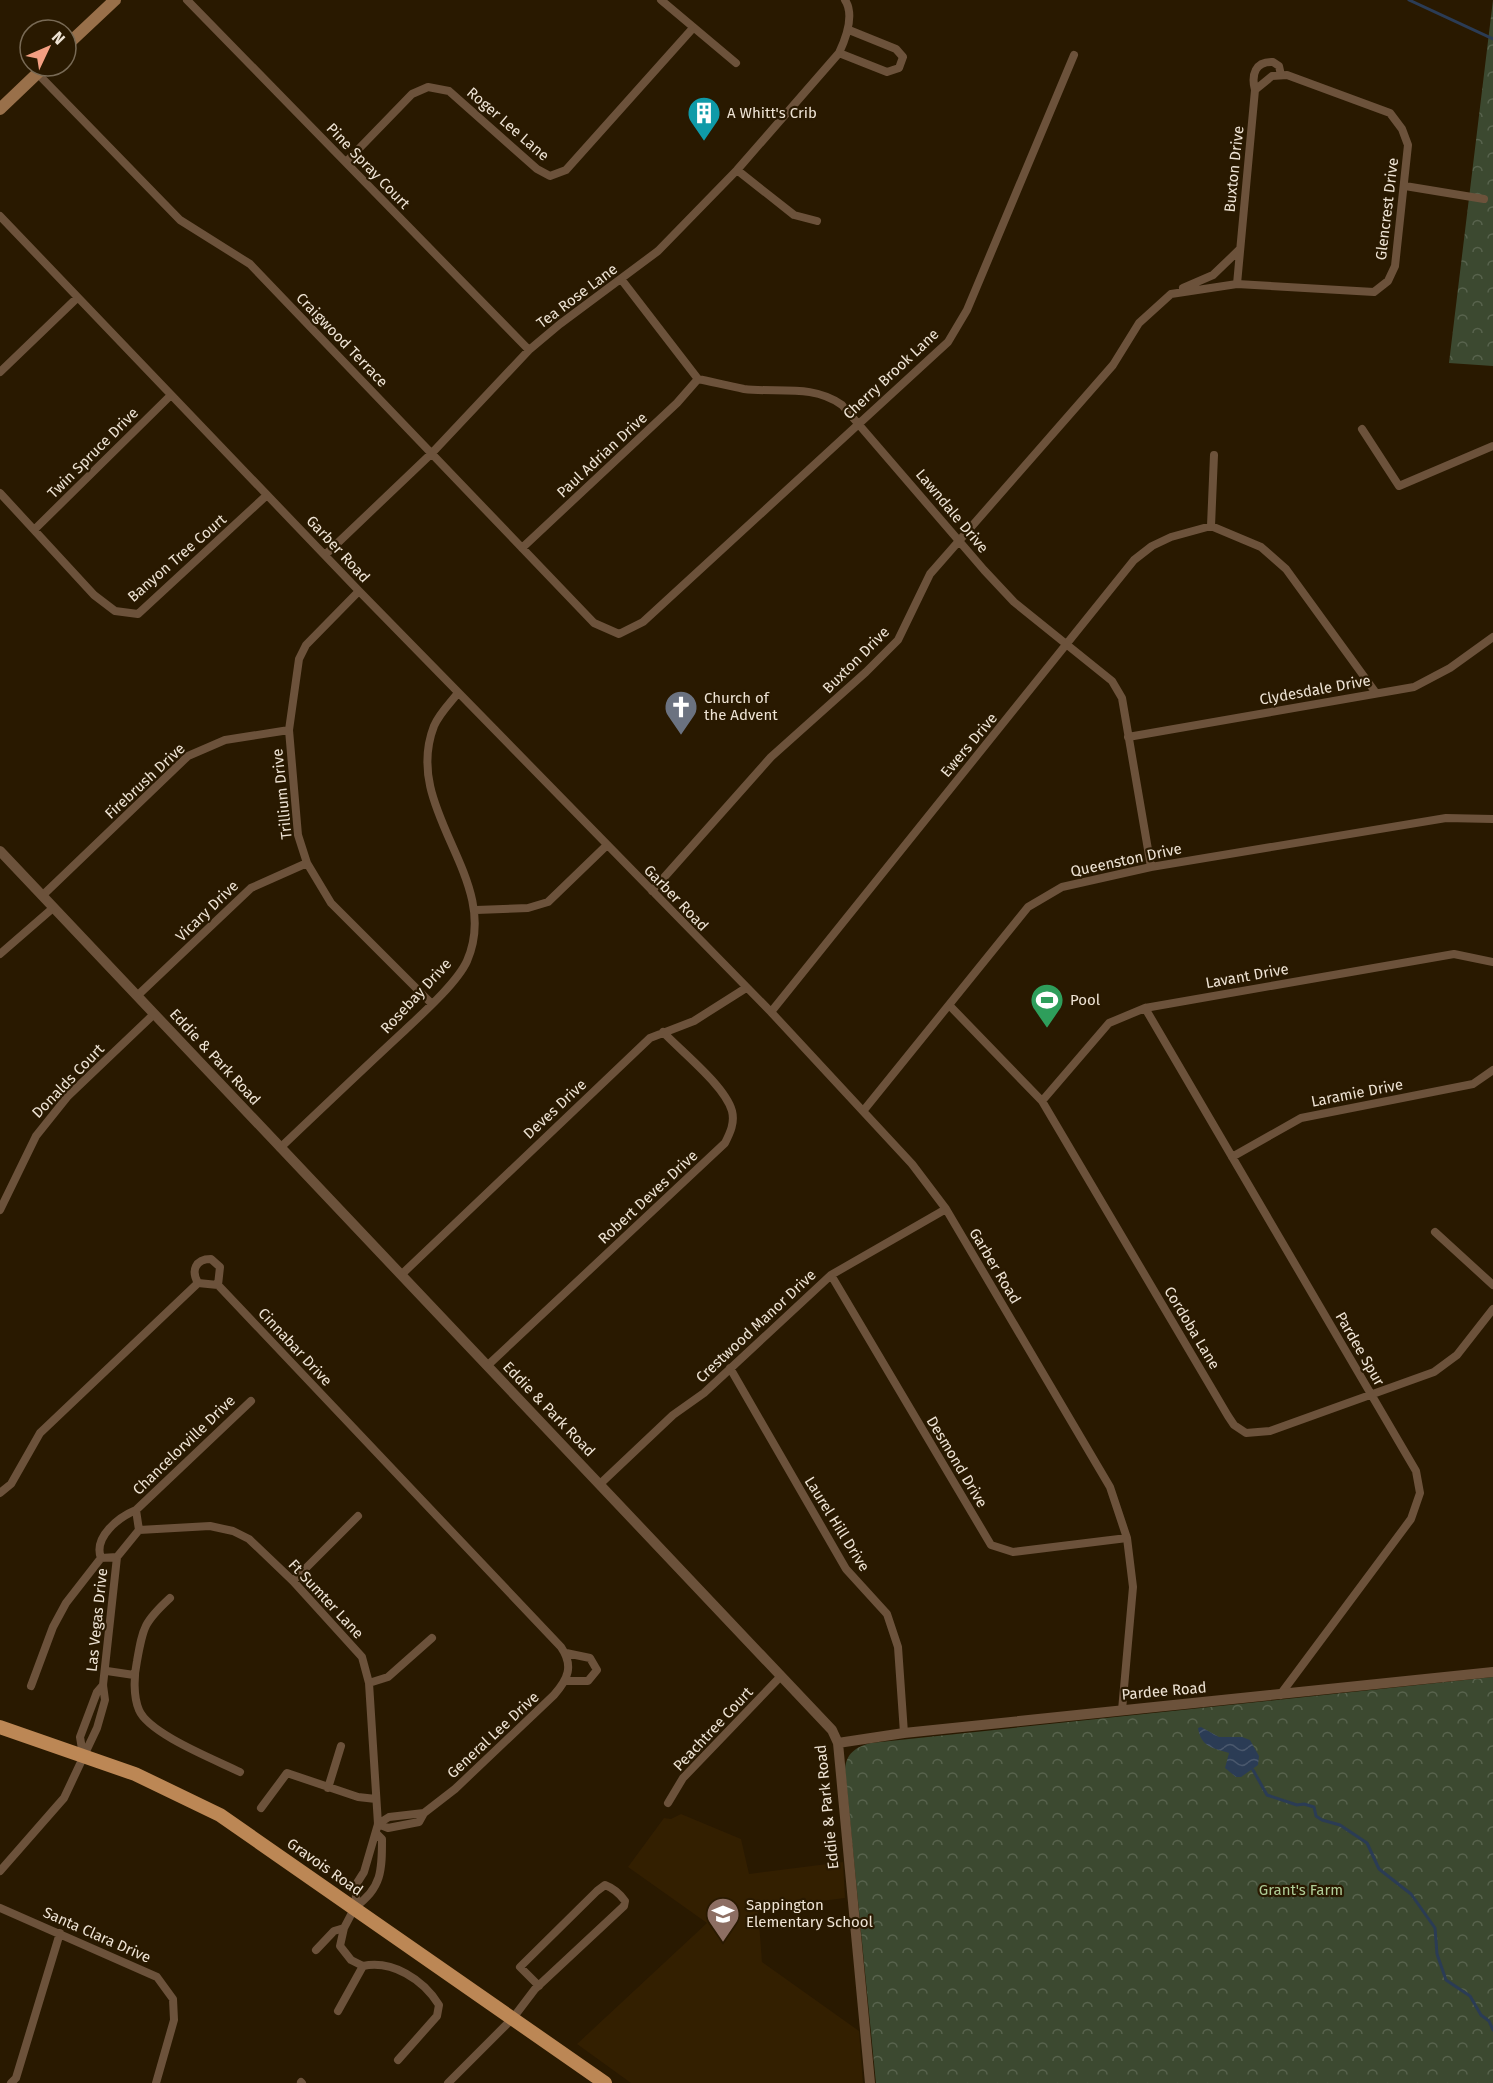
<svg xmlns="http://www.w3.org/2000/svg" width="1493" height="2083" viewBox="0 0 1493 2083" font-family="'Fira Sans',sans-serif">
  <defs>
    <pattern id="park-crowns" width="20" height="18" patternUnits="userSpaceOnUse" patternTransform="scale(1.5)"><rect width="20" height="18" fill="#3c4930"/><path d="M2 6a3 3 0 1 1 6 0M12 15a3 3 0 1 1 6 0" fill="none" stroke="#58634d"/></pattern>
    <pattern id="water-waves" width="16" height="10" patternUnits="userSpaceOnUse" patternTransform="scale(1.5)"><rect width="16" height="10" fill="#2b3c55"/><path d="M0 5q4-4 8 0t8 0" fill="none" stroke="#4a586d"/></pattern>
  </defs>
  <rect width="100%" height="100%" fill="#291900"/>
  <path fill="#331f00" d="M681,1814L741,1839L749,1874L843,1862L845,1898L758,1909L762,1962L859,2031L863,2083H631L577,2044L707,1923L628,1867L664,1818L671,1819Z"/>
  <path fill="url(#park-crowns)" d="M1493,0V366L1449,363Z
    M1493,1677V2083H876L845,1770C846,1753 856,1747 871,1743Z"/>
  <path fill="url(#water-waves)" d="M1201,1727L1219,1737H1242L1250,1740L1259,1756L1258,1765L1241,1777H1236L1225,1768L1229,1753C1213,1748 1201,1747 1198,1728Z"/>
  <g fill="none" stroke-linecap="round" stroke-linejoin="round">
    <path stroke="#2b3c55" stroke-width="3" d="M1409,0L1493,39
      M1253,1770L1267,1795L1297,1805L1304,1804L1314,1807L1316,1816L1322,1820L1340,1825L1367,1843L1379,1869L1411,1894L1435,1928L1437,1954L1446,1980L1470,1996L1481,2015L1489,2021L1493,2030"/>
    <path stroke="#6c523b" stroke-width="8" d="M187,0L529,350
      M661,0L736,63
      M839,53L887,72L899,68L903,57L896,49L849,30
      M38,74L180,220L250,264L594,623L619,634L643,622L948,342L967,310L1074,55
      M1255,90C1251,75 1255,61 1273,62L1279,66L1281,75
      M346,162L412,94L428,87L449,91L537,169L550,176L566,170L693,28
      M737,170L794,215L817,221
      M1405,186L1484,199
      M0,216L359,591L771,1012L912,1164L946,1209L1110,1487L1127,1538L1133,1587L1122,1710
      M621,279L698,379C713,382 728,386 744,389C778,393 813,384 842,405L984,570L1014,602L1112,681L1122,698L1151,867
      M1183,288L1213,275L1239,250
      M0,372L77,298
      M1362,429L1399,486L1493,446
      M0,493L94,595L115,611L138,614L267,495
      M1211,526L1214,455
      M34,530L171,395
      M522,548L677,403L698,379
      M325,555L432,453L529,350L560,324L658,251L737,170L839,53C846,38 855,15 845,0
      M359,591L306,645L299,659L289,730L298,835L307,863L331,903L432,1004
      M1128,737L1414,687L1450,668L1493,637
      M652,891L771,757L866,672L898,640L930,574L1113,365L1139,323L1171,294L1237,284L1374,292L1388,281L1395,266L1408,145L1402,129L1390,113L1287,75L1272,76L1255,90L1237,284
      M42,896L188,756L225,740L289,730
      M476,910L528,908L548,902L606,846
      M0,954L53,908
      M137,996L251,888L307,863
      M950,1006L1042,1101L1228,1416L1234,1425L1246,1433L1270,1431L1434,1372L1457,1355L1493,1309
      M1145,1008L1416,1471L1420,1493L1411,1519L1280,1695
      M771,1012L1134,560L1152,546L1171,537L1211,526L1261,547L1286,569L1376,693
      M1042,1101L1109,1023L1145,1008L1454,954L1493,962
      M864,1110L1028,907L1062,887L1151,867L1446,818L1493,819
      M280,1148C321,1109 362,1070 403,1032C421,1015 457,983 467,961C503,878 401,811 434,726C439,714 450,703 458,693
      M1232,1157L1301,1118L1473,1084L1493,1070
      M0,1210L36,1136L68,1096L154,1014
      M1435,1232L1493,1285
      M401,1275L650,1038L694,1021L746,988
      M831,1275L991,1545L1013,1552L1127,1538
      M198,1283C191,1271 195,1259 211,1259L220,1267L218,1285
      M487,1366L725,1143C730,1133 735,1123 732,1111C725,1086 682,1052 663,1032
      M730,1368L846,1569L887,1614L898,1647L904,1733
      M600,1484L673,1415L704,1393L831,1275L946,1209
      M0,1493L11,1484L40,1433L198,1283L218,1285L561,1647C574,1666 568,1679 554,1695L455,1789L424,1813L419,1822L388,1828L378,1824
      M139,1530L210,1526L233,1531L249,1539L293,1581L362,1657L369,1683L378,1824L364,1872L357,1883L355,1907L344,1928L340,1946L351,1960L363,1966L338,2011
      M101,1558C93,1537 119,1517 136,1510
      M293,1581L358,1516
      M170,1598C144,1622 143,1627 137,1661C134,1675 133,1696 139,1710C149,1734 216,1760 240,1772
      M566,1653L590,1658L597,1670L588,1681H566
      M107,1671L134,1675
      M369,1683L388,1677L432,1638
      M31,1686L53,1627L66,1603L101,1558L117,1557L139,1530L136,1510L251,1401
      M83,1755L80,1737L97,1692L103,1685
      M328,1788L341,1746
      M668,1803L683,1778L781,1676
      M261,1808L287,1773L358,1797L376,1799
      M378,1824L389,1817L424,1813
      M0,1871L64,1798L97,1728L105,1700L103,1685L117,1557
      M355,1907C382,1888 382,1870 382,1839L377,1834
      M0,1908L157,1977L173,1999L174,2020L156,2083
      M316,1950L334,1931L344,1928
      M363,1966C392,1960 423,1979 439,2005L437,2016L398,2060
      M301,2082L302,2083
      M11,2083L16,2078L60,1933
      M448,2083L513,2018L535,1989L624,1906L625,1901C620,1894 613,1888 605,1885L597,1891L520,1967L539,1986"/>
    <path stroke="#6c523b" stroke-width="10" d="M0,851L832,1730L838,1743L870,2083
      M838,1743L904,1733L1493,1672"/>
    <path stroke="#99704a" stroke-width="12" d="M66,46L115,0
      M0,109L45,66"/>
    <path stroke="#bc8755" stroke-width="14" d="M0,1727L135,1774L220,1815L605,2083"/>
  </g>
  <defs>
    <g id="building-pin" transform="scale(1.725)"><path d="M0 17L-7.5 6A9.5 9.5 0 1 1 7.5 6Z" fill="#0f9aa8" stroke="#291900"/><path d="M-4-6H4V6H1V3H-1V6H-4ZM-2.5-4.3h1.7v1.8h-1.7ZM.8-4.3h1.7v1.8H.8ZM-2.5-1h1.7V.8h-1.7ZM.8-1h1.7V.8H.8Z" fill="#fff"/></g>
    <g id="church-pin" transform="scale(1.725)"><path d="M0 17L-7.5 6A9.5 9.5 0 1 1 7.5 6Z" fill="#6b7280" stroke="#291900"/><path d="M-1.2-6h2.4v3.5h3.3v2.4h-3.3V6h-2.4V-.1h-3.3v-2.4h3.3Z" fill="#fff"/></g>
    <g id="stadium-pin" transform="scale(1.725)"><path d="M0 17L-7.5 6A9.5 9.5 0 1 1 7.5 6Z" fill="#2e9e5b" stroke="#291900"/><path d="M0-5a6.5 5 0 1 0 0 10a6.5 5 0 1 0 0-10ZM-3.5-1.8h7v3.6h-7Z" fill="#fff"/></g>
    <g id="school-pin" transform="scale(1.725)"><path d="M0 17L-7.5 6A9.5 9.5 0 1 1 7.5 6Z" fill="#8d6e63" stroke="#291900"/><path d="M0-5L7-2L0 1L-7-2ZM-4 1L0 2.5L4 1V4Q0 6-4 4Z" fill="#fff"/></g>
  </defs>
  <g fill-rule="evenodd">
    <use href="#building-pin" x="704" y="113"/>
    <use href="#church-pin" x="681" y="707"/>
    <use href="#stadium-pin" x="1047" y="1000"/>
    <use href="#school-pin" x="723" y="1914"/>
  </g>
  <g text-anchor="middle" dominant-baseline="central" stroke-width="4.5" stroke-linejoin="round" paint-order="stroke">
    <g font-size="15" fill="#eee3d4" stroke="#291900" text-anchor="start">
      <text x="727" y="113">A Whitt's Crib</text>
      <text x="704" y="698">Church of<tspan x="704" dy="17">the Advent</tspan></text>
      <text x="1070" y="1000">Pool</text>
      <text x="746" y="1905">Sappington<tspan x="746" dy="17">Elementary School</tspan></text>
    </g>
    <g font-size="15" fill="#eee3d4" stroke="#291900">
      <text transform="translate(508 124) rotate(41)">Roger Lee Lane</text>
      <text transform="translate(368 166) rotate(46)">Pine Spray Court</text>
      <text transform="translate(1234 169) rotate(-84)">Buxton Drive</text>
      <text transform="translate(1387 209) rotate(-83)">Glencrest Drive</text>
      <text transform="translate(577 296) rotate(-37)">Tea Rose Lane</text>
      <text transform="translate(342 340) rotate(46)">Craigwood Terrace</text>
      <text transform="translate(891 374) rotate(-43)">Cherry Brook Lane</text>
      <text transform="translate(93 453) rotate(-45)">Twin Spruce Drive</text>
      <text transform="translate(602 455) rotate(-43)">Paul Adrian Drive</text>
      <text transform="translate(952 511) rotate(50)">Lawndale Drive</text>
      <text transform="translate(338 549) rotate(47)">Garber Road</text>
      <text transform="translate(177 558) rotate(-41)">Banyon Tree Court</text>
      <text transform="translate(856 660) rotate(-45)">Buxton Drive</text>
      <text transform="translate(1315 690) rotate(-10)">Clydesdale Drive</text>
      <text transform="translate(969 745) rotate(-50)">Ewers Drive</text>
      <text transform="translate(145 781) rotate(-43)">Firebrush Drive</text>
      <text transform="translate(282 794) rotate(-96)">Trillium Drive</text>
      <text transform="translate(1126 860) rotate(-12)">Queenston Drive</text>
      <text transform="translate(676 898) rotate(46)">Garber Road</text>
      <text transform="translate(207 911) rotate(-44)">Vicary Drive</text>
      <text transform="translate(1247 976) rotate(-10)">Lavant Drive</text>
      <text transform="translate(416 996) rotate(-47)">Rosebay Drive</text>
      <text transform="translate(215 1057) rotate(47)">Eddie &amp; Park Road</text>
      <text transform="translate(68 1081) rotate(-46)">Donalds Court</text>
      <text transform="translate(1357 1093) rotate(-11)">Laramie Drive</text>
      <text transform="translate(555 1109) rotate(-43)">Deves Drive</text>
      <text transform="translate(648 1197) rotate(-43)">Robert Deves Drive</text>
      <text transform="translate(995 1266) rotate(59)">Garber Road</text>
      <text transform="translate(756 1326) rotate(-43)">Crestwood Manor Drive</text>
      <text transform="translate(1192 1328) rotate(59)">Cordoba Lane</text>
      <text transform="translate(295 1347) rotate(47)">Cinnabar Drive</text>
      <text transform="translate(1360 1349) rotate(60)">Pardee Spur</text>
      <text transform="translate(549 1409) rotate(46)">Eddie &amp; Park Road</text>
      <text transform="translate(184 1445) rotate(-44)">Chancelorville Drive</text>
      <text transform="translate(957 1462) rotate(59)">Desmond Drive</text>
      <text transform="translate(837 1524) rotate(58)">Laurel Hill Drive</text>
      <text transform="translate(326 1599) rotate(47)">Ft Sumter Lane</text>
      <text transform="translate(97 1620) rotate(-84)">Las Vegas Drive</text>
      <text transform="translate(1164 1691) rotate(-5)">Pardee Road</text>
      <text transform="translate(713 1729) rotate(-47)">Peachtree Court</text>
      <text transform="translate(493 1735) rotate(-43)">General Lee Drive</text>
      <text transform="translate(827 1807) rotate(-96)">Eddie &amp; Park Road</text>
      <text transform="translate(325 1867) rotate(35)">Gravois Road</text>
      <text transform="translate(97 1935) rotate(24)">Santa Clara Drive</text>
    </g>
    <g font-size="15" fill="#b0cd97" stroke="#291900">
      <text x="1301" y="1890">Grant's Farm</text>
    </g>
  </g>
  <g transform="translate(48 48) rotate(46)"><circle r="28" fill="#291900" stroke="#786a55" stroke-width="1.5"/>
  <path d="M0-4.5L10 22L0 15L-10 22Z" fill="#f39f82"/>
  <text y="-9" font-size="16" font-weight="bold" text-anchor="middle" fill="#eee3d4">N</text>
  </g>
</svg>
